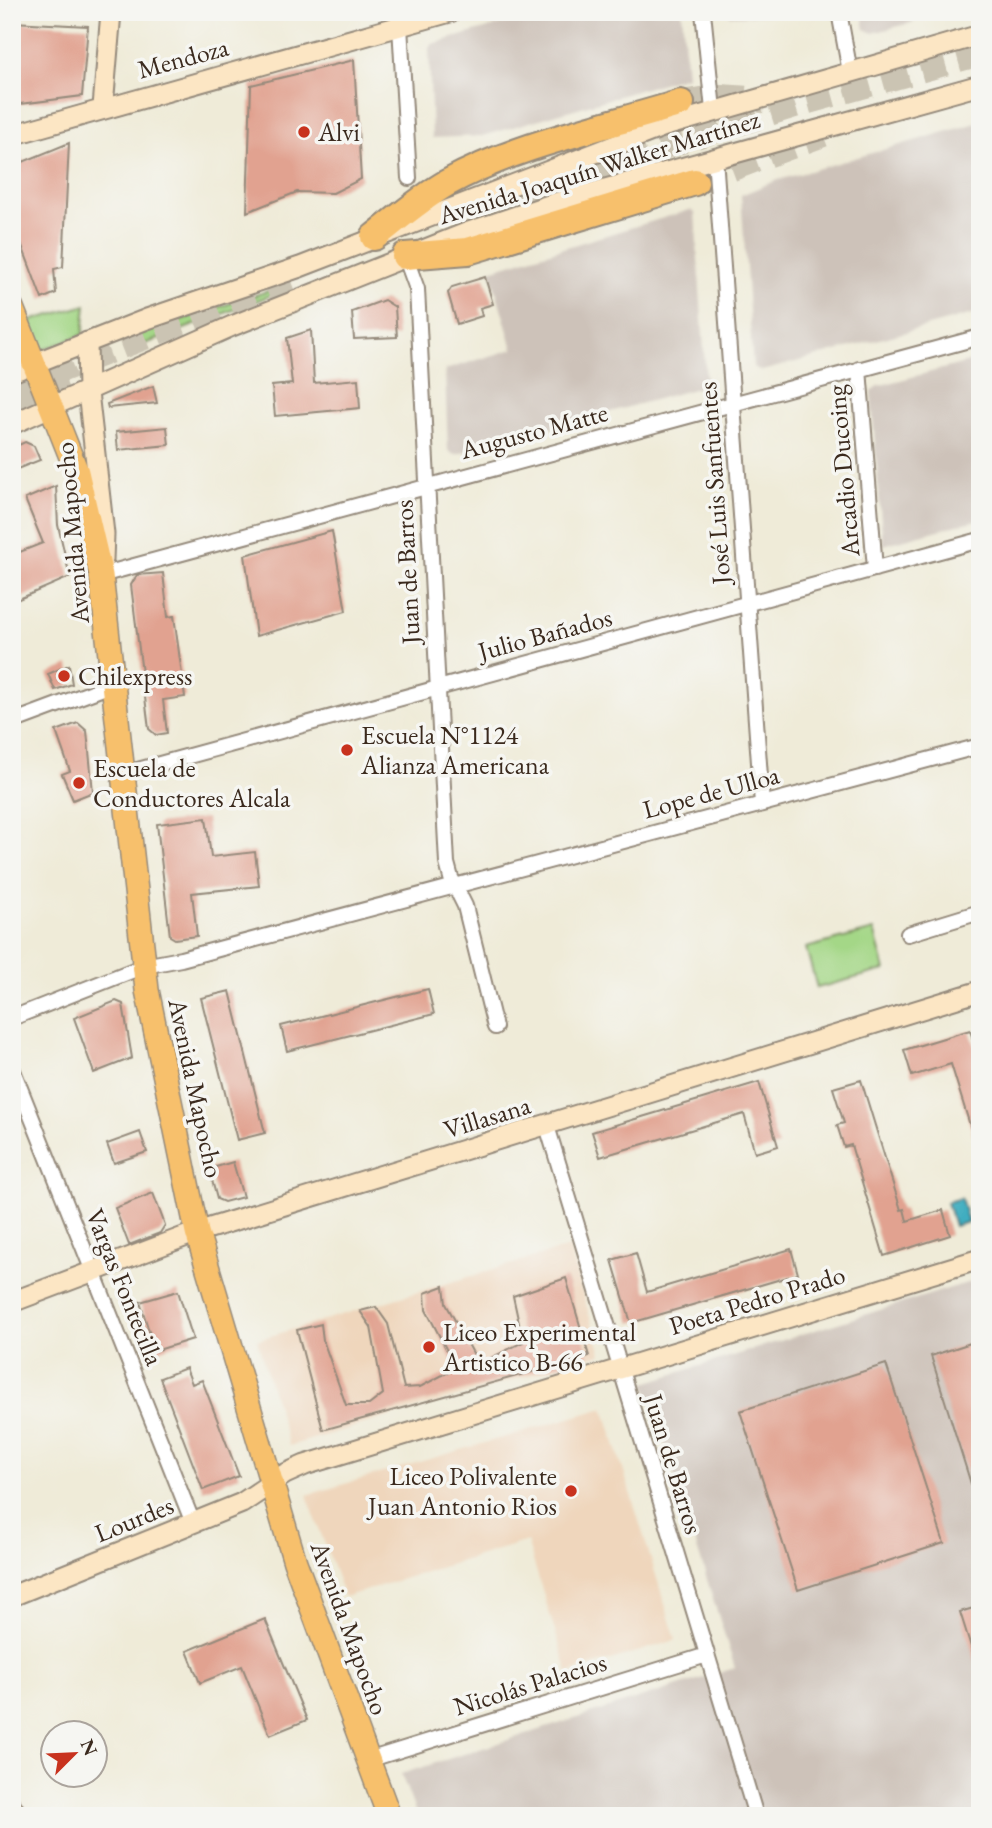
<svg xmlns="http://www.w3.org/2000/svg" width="992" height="1828" viewBox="0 0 992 1828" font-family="'EB Garamond',serif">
  <rect width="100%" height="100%" fill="#f6f6f2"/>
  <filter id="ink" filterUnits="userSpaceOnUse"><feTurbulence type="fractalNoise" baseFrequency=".0143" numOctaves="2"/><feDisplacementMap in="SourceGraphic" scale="14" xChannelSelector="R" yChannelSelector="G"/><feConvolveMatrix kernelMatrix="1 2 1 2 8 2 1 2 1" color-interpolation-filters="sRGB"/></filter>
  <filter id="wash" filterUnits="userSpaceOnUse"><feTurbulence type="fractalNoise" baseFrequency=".00686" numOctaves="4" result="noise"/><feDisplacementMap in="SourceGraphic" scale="28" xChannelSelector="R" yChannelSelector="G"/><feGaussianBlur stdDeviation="1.57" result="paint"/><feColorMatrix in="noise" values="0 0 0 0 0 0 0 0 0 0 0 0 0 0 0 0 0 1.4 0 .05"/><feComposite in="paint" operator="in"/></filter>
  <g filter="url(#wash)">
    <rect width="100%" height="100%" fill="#efebd8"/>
    <path fill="#efd6bc" d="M569,1247L601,1354L289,1446L257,1340Z
      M604,1408L676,1640L568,1673L527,1541L344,1597L307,1495Z"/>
    <path fill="#cdc2b9" d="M545,12H682L687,76L482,136L432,138L429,48L432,44Z
      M729,12H815V14L730,16Z
      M862,12H913L914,22L873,33L865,29Z
      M980,122V312L762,371L753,367L741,195L775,181Z
      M690,210L695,212L706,381L701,387L454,455L448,450L445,370L513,349L490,270Z
      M980,359V519L883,545L871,393L878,386Z
      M980,1279V1816H417L401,1774L735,1668L645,1383Z"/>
    <path fill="#a4d787" stroke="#708052" stroke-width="2" d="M286,285L287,289L135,348L131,336Z
      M86,305L83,335L42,350L30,321Z
      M874,930L885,970L817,988L806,948Z"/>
    <path fill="#41adc0" stroke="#3e6c6f" stroke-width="2" d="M961,1198L968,1222L954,1226L947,1202Z"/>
    <g id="blocks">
      <path fill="#e1a290" d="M12,22L88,26L82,96L12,105Z
        M354,60L361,179L333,193L297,192L247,212L251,85Z
        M69,143L63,267L54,269L56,293L42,299L12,219V147L17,146L23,162Z
        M485,277L493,304L480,308L482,316L457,324L448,293L452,287Z
        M384,300L395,307L397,337L354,339L352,312Z
        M311,330L314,383L358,379L360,408L275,416L272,386L292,384L287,338Z
        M153,386L157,403L108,408L107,404Z
        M167,427L169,445L118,450L116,432Z
        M25,442L34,446L40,460L12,471V448Z
        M56,486L58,525L70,577L12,602V555L43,543L25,499Z
        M332,531L346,611L256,636L245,555Z
        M163,573L168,617L174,616L185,697L163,700L167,733L156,735L149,729L131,585L137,575Z
        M69,665L72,684L55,690L48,674Z
        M78,723L87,731L93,792L73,800L62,774L70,771L56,731Z
        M206,818L211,857L255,852L259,886L192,893L197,936L175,939L170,936L157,824Z
        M428,989L434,1014L287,1051L281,1026Z
        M230,991L265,1133L237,1140L201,998Z
        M116,1001L123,1004L132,1058L94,1073L74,1018Z
        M970,1030L980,1062V1148H977L951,1064L912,1076L904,1050Z
        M861,1080L901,1210L904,1209L907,1221L943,1210L950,1235L884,1256L851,1145L844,1147L837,1125L844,1123L833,1088Z
        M759,1082L778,1146L755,1153L744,1114L600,1157L592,1132Z
        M140,1132L147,1152L114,1163L107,1144Z
        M233,1162L243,1197L224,1202L217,1199L209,1169Z
        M153,1193L165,1225L160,1233L129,1245L115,1208Z
        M791,1249L798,1274L631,1323L612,1260L636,1253L647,1292Z
        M566,1278L589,1356L323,1430L297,1330L321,1324L323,1340L346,1405H369L383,1394L371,1327L360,1311L376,1307L388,1324L404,1388L420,1387L456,1368L426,1310L425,1293L444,1286L446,1304L479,1364L523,1342L513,1296Z
        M178,1291L193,1339L155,1351L140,1302Z
        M980,1340V1503H977L931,1356Z
        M886,1364L944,1543L798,1590L740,1411Z
        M186,1368L192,1384L202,1380L239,1476L203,1490L160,1378Z
        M980,1606V1666H977L960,1612Z
        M265,1619L307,1720L270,1735L242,1666L200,1683L187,1651Z"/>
    </g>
  </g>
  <g filter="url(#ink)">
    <use href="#blocks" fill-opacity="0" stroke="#958a7b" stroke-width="2"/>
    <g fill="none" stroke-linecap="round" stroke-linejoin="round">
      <path stroke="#cbc4b3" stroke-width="26" stroke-dasharray="26 13" stroke-linecap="butt" d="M681,103L720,97L764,100
        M695,182L823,134
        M510,195L801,103L980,53
        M12,389L291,279
        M12,412L69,389"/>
      <g stroke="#958a7b" stroke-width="18">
        <path id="street" d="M703,12L713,110
          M839,12L850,72
          M400,26L409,178
          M715,157L762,804
          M405,256L417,289L447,863L451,878L465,906L495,1027
          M859,369L875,569
          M101,575L980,337
          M12,722L114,684
          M123,774L980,540
          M908,934L980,912
          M12,1018L144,966L181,959L980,746
          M12,1068L193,1523
          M547,1126L756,1816
          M368,1760L707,1655"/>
      </g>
      <g stroke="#958a7b" stroke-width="23">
        <path id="secondary" d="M103,107L111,12
          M12,135L450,12
          M87,342L88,392L104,534L103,560
          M12,372L147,319L300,267L665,126L980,35
          M12,424L232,326L466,233L555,203L980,85
          M12,1302L197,1232L980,991
          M12,1596L242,1503L285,1474L305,1465L980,1259
          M12,1807L17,1816"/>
      </g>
      <g stroke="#958a7b" stroke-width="26">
        <path id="primary" d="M12,308L77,472L101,575L147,990L197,1232L295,1562L389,1816"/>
      </g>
      <g stroke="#958a7b" stroke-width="30">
        <path id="highway" d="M374,237C398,218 421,198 447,183C518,144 604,127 681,103
          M405,256L468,251L695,182"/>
      </g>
      <use href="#street" stroke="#fff" stroke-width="14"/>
      <use href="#secondary" stroke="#fce6c4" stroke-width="19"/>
      <use href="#primary" stroke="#f7c06c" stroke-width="23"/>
      <use href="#highway" stroke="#f7c06c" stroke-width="26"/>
    </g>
  </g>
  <g fill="#c8321e" stroke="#f6f6f2" stroke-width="2.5">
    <circle cx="304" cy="132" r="7"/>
    <circle cx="64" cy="676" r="7"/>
    <circle cx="347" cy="750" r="7"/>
    <circle cx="79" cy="783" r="7"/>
    <circle cx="429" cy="1347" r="7"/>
    <circle cx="571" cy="1491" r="7"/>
  </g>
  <g text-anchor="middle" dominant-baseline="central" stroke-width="7" stroke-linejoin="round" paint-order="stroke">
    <g font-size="26" fill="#3b2a1e" stroke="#f6f6f2">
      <text transform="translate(183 58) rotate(-15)">Mendoza</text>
      <text transform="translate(599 167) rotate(-17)">Avenida Joaquín Walker Martínez</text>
      <text transform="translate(534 431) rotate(-15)">Augusto Matte</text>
      <text transform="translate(843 471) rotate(-95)">Arcadio Ducoing</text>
      <text transform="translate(714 483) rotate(-94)">José Luis Sanfuentes</text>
      <text transform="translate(72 533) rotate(-95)">Avenida Mapocho</text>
      <text transform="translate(407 572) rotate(-93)">Juan de Barros</text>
      <text transform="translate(545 634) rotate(-15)">Julio Bañados</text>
      <text transform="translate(711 792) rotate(-15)">Lope de Ulloa</text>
      <text transform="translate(196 1088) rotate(78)">Avenida Mapocho</text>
      <text transform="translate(487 1117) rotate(-17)">Villasana</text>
      <text transform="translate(125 1287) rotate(68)">Vargas Fontecilla</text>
      <text transform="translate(757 1300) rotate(-17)">Poeta Pedro Prado</text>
      <text transform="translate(674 1464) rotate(73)">Juan de Barros</text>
      <text transform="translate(134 1519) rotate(-22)">Lourdes</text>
      <text transform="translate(350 1628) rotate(70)">Avenida Mapocho</text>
      <text transform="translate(530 1684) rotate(-17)">Nicolás Palacios</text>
    </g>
    <g font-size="26" fill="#3b2a1e" stroke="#f6f6f2" text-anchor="start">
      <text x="318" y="132">Alvi</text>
      <text x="78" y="676">Chilexpress</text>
      <text x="361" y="735">Escuela N°1124<tspan x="361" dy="30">Alianza Americana</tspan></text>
      <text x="93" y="768">Escuela de<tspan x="93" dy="30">Conductores Alcala</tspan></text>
      <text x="443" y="1332">Liceo Experimental<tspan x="443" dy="30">Artistico B-66</tspan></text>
      <text x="557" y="1476" text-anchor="end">Liceo Polivalente<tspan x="557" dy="30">Juan Antonio Rios</tspan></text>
    </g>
  </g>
  <rect width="992" height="1828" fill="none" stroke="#f6f6f2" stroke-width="42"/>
  <g transform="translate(74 1754) rotate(66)"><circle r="33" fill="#f6f6f2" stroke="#aba49d" stroke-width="2"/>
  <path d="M0-5L12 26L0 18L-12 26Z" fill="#c8321e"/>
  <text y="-10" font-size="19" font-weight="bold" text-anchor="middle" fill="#3b2a1e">N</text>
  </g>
</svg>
